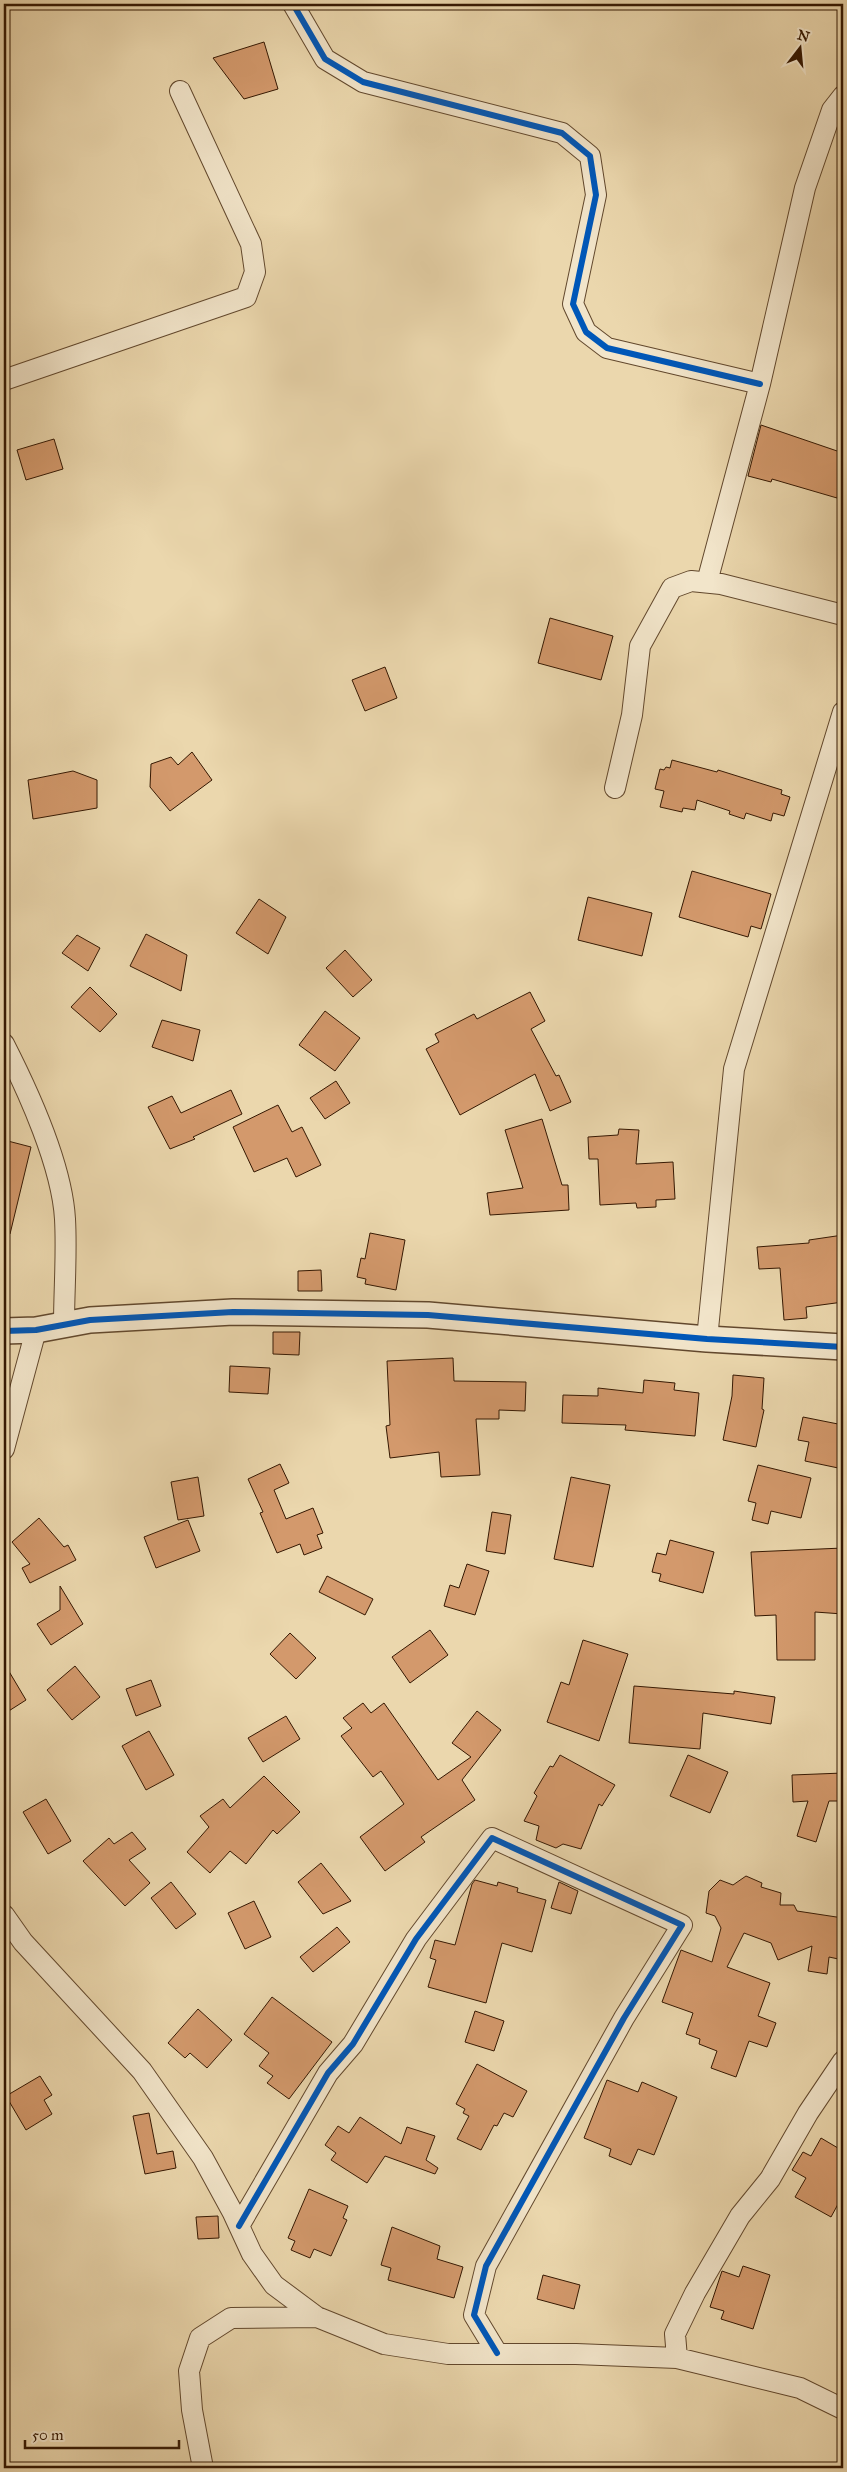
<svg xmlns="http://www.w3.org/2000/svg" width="847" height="2472" viewBox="0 0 847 2472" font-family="'IM FELL Great Primer',serif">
  <rect width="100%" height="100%" fill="#ebd7ad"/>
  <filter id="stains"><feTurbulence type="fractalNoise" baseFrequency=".004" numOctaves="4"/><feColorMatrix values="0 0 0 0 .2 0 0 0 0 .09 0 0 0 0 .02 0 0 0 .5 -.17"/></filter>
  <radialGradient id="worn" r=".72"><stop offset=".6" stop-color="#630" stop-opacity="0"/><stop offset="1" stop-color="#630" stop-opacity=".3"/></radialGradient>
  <path fill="#d3996c" stroke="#351802" d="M264,42L278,89L244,99L213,58Z
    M761,425L843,453V475L837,498L772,479L771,482L748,476Z
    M54,439L63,469L26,480L17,450Z
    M550,618L613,636L601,680L538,663Z
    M385,667L397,698L365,711L352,680Z
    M192,752L212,780L170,811L150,787L151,764L171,757L178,765Z
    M672,760L717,772L718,770L782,790L781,794L790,797L784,816L773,813L771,821L746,813L744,819L729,814L730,811L697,800L695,810L683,808L682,812L660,807L664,791L655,789L660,769L664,770L666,767L670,768Z
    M73,771L97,780V808L33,819L28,780Z
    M692,871L771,894L761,929L751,926L748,937L679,917Z
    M588,897L652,913L642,956L578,940Z
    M259,899L286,917L268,954L236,933Z
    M146,934L187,955L181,991L130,966Z
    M77,935L100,948L88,971L62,953Z
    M345,950L372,980L353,997L326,968Z
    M90,987L117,1014L100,1032L71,1007Z
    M530,992L545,1021L531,1029L556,1076L559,1075L571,1102L550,1111L535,1074L460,1115L426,1049L439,1042L435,1034L474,1014L477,1019Z
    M325,1011L360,1038L335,1071L299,1045Z
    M162,1020L200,1030L193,1061L152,1047Z
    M336,1081L350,1103L325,1119L310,1098Z
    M231,1090L242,1114L193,1137L195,1139L170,1149L148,1107L172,1096L181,1113Z
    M278,1105L292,1132L302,1127L321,1165L296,1177L287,1158L254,1172L233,1127Z
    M542,1119L562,1185H568L569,1210L490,1215L487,1193L523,1188L505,1130Z
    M619,1129L639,1130L636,1164L673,1162L675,1199L656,1200V1207L637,1208L636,1203L600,1205L598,1159H589L588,1137L618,1135Z
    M4,1140L31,1147L10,1234L4,1233Z
    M370,1233L405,1240L396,1290L365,1284L366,1279L357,1277L361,1258L365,1259Z
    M843,1235V1302L806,1307L807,1318L784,1320L780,1268L759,1269L757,1247L809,1243V1240Z
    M321,1270L322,1291H298V1271Z
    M273,1332H300L299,1355L273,1354Z
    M453,1358L454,1381L526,1382L525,1411L499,1410V1419H476L480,1475L441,1477L439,1452L390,1458L386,1426L390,1425L387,1361Z
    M230,1366L270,1368L268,1394L229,1392Z
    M733,1375L764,1378L762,1409L764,1410L756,1447L723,1440L732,1396Z
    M644,1380L675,1383L674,1390L699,1393L695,1436L625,1430L626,1425L562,1423L563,1395L598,1396V1388L643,1393Z
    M803,1417L843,1425V1469L805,1461L809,1442L798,1440Z
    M280,1464L289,1483L274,1490L286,1519L313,1508L323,1533L317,1535L322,1548L304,1555L300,1544L277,1553L260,1513L263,1512L248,1479Z
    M758,1465L811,1478L801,1518L771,1511L768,1524L752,1520L756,1503L748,1501Z
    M198,1477L204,1516L178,1520L171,1482Z
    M571,1477L610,1485L593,1567L554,1559Z
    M492,1512L511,1515L505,1554L486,1551Z
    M39,1518L64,1547L68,1545L76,1560L30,1583L22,1568L30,1564L12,1542Z
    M188,1520L200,1551L156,1568L144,1537Z
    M670,1540L714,1552L703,1593L659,1581L661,1574L652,1572L657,1553L666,1555Z
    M843,1548V1614L815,1612V1660H777L776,1615L755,1616L751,1552Z
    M467,1564L489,1571L475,1615L444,1606L450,1585L459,1588Z
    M327,1576L373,1599L365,1615L319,1592Z
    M60,1586L83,1624L51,1645L37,1624L60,1610Z
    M430,1630L448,1655L410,1683L392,1657Z
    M290,1633L316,1658L296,1679L270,1654Z
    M583,1640L628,1654L599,1741L547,1722L561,1682L569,1685Z
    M4,1663L26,1700L4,1714Z
    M75,1666L100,1697L72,1720L47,1690Z
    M151,1680L161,1706L136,1716L126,1689Z
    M634,1686L734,1694V1691L775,1697L771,1724L703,1713L700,1749L629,1743Z
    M363,1703L371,1713L384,1703L438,1780L471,1757L452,1743L477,1711L501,1730L462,1780L475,1800L421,1837L425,1842L385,1871L360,1837L404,1804L381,1771L373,1777L341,1736L352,1728L343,1718Z
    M286,1716L300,1739L263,1762L248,1738Z
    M149,1731L174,1775L146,1790L122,1746Z
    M560,1755L615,1785L602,1806L599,1804L581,1849L563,1844L556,1848L536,1840L539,1826L524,1821L537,1796L534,1793L550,1766L553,1767Z
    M688,1755L728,1772L710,1813L670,1796Z
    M843,1773V1801H829L816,1842L797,1836L808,1801L793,1802L792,1775Z
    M264,1776L300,1812L277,1834L273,1830L246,1864L230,1851L210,1873L187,1852L209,1827L200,1816L223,1799L230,1808Z
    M46,1799L71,1841L48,1854L23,1812Z
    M132,1832L146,1849L129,1860L150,1883L125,1906L83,1861L109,1838L114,1844Z
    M321,1863L351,1901L323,1914L298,1882Z
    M746,1876L762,1883L761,1887L781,1893L780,1905H794L797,1911L843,1918V1960L829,1957L827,1974L808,1971L812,1946L778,1960L771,1943L744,1933L727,1967L770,1983L758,2016L776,2023L767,2047L749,2041L736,2077L711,2068L717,2051L699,2044L700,2039L686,2034L693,2013L662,2002L681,1950L712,1962L721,1928L715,1916L706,1913L709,1891L720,1880L733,1885Z
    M475,1880L497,1886L498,1882L518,1888L517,1892L546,1900L532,1952L502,1943L486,2003L428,1987L436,1960L430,1958L435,1940L455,1945L472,1884Z
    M171,1882L196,1914L176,1929L151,1898Z
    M559,1882L578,1891L571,1914L551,1908Z
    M254,1901L271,1937L245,1949L228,1913Z
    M337,1927L350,1942L313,1972L300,1957Z
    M272,1997L332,2042L289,2099L267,2083L273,2076L259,2066L269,2053L244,2034Z
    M198,2009L232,2040L207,2068L190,2053L185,2058L168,2043Z
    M475,2011L504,2021L494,2051L465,2042Z
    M477,2064L527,2091L513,2117L504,2113L497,2126L494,2125L481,2150L457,2139L469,2116L463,2113L465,2109L456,2104Z
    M40,2076L52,2095L44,2100L52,2114L26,2130L6,2096Z
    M607,2080L638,2092L642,2082L677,2097L654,2155L638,2149L631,2165L609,2156L611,2149L584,2138Z
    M149,2113L157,2154L173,2151L176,2168L145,2174L133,2116Z
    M360,2117L401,2144L407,2127L435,2136L426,2160L438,2168L435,2174L385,2156L367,2183L331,2160L336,2153L325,2145L338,2126L349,2133Z
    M821,2138L843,2151V2195L831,2217L795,2197L806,2178L792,2170L803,2152L811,2156Z
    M309,2189L348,2206L343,2218L347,2220L331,2256L314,2249L310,2258L291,2250L295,2241L288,2238Z
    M218,2216L219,2238L198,2239L196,2217Z
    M392,2227L440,2246L437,2259L463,2267L454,2298L388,2280L391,2268L381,2265Z
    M743,2266L770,2275L753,2329L721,2319L724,2311L710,2307L722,2271L739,2277Z
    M543,2275L580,2285L574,2309L537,2299Z"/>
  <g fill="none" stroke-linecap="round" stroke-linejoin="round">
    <g stroke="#62482d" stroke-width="22">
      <path id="minor" d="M293,4L325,59L363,82L562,133L590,156L596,195L573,304L586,332L607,348L760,384
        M4,380L246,297L255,272L251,244L180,91
        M707,582L760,384L805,188L832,110L843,96
        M615,788L632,715L640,646L672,588L691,581L721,584L843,615
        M4,1044C28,1091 62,1166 65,1219C67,1254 64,1290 64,1325
        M707,1339L734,1069L843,712
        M4,1449L36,1330
        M4,1915L23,1942L142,2071L203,2158L233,2213L252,2254L274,2285L317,2317L384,2344L448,2354H576L677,2358L800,2388L843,2409
        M239,2226L328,2073L353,2044L416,1939L492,1838L682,1925L624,2018L486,2266L474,2315L497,2353
        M677,2358L675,2334L695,2293L740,2216L770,2179L808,2113L843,2061
        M203,2468L192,2410L189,2371L200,2338L231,2318L317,2317"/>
    </g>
    <g stroke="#62482d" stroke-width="28">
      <path id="tertiary" d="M4,1331L36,1330L90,1320L233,1312L428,1315L707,1339L843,1347"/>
    </g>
    <use href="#minor" stroke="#f2e5ca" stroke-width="20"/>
    <use href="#tertiary" stroke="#f2e5ca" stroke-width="25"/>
    <g stroke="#f2e5ca" stroke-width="9">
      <path id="cycleway" d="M293,4L325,59L363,82L562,133L590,156L596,195L573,304L586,332L607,348L760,384
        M4,1331L36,1330L90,1320L233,1312L428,1315L707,1339L843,1347
        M239,2226L328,2073L353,2044L416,1939L492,1838L682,1925L624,2018L486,2266L474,2315L497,2353"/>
    </g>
    <use href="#cycleway" stroke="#0057b8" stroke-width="6"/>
  </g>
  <rect width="847" height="2472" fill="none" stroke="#ebd7ad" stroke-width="20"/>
  <rect x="5" y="5" width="837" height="2462" fill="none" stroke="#351802" stroke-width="2.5"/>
  <rect x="10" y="10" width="827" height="2452" fill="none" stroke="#351802"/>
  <g transform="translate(800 48) rotate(16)" stroke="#f2e5ca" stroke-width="4" paint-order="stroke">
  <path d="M0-4L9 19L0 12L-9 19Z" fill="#351802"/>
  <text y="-8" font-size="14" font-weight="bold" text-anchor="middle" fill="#351802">N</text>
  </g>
  <path d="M25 2440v8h154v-8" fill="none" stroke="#351802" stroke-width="2.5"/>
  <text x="32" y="2440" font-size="15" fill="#351802" stroke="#f2e5ca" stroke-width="4" paint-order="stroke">50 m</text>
  <rect width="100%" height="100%" filter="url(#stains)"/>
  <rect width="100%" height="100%" fill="url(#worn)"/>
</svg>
